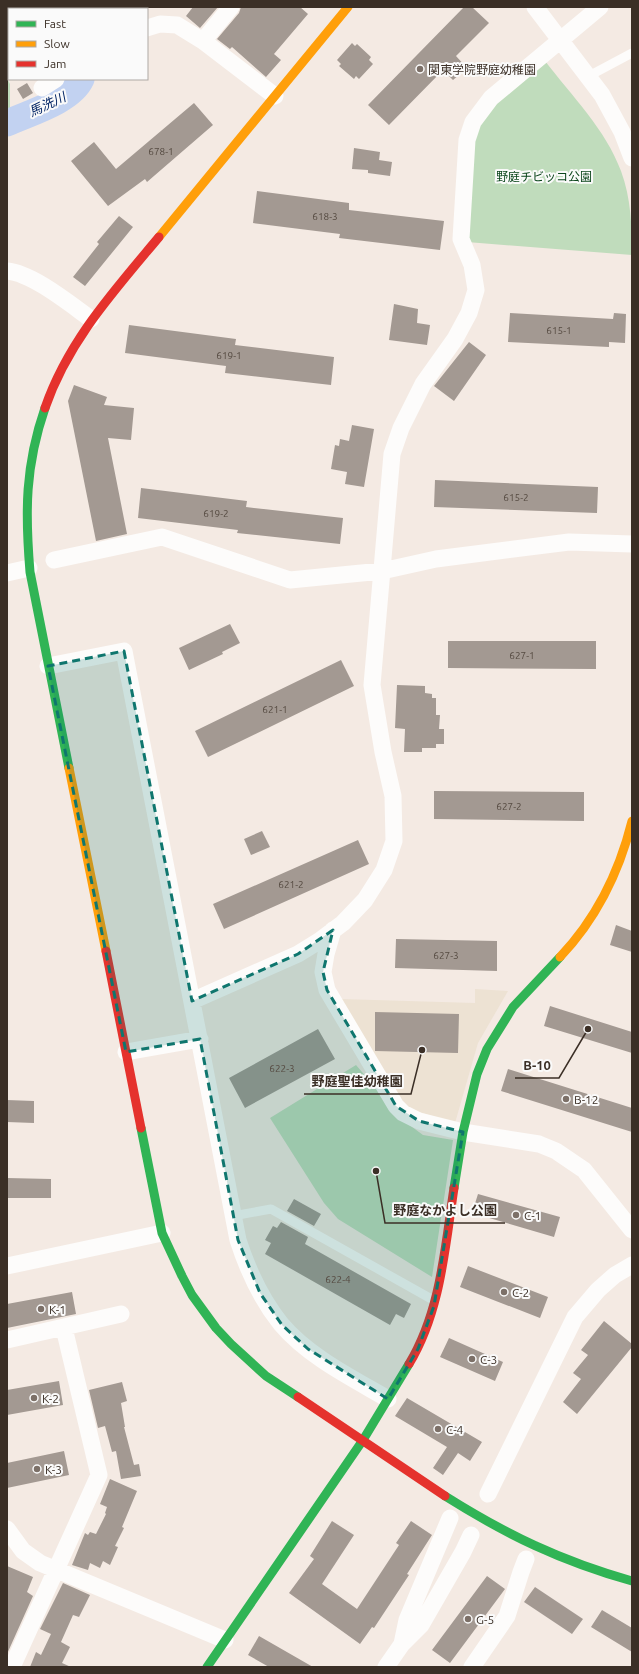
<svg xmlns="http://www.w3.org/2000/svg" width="639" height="1674" viewBox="0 0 639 1674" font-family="Ubuntu,'Noto Sans JP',sans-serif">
  <rect width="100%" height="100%" fill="#f4eae3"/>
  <path fill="#ede2d3" d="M475,989L508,991L478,1043L455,1123L403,1107L341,999L475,1003Z"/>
  <path fill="#c0dcbc" d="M545,61C572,96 606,130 621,171C631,198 632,227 632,255L467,242L475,134L489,107Z
    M7,78L10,84V117L7,118Z
    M356,1065L404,1121L423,1135L453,1140L432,1277L338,1219L324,1203L270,1118Z"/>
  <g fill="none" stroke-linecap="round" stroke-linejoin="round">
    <path stroke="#c2d2f1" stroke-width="27" d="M119,9L120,7
      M7,123C29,113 71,101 81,79"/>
  </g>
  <path fill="#a39992" d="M193,7H218L200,28L186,16Z
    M241,7H300L308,14L274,54L281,60L266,77L232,47L230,49L217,39L239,13Z
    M464,7H472L489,23L456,56L467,68L453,80L443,70L389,125L368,105Z
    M352,43L355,46L357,44L371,57L369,60L373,64L359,79L356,76L354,79L339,66L341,64L337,60Z
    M27,83L33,93L23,99L17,89Z
    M194,103L213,125L147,182L145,179L108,206L71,161L94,142L116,169Z
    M354,148L380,152L379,160L392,162L390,176L368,173V170L352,169Z
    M257,191L349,203V210L444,221L440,250L339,238L340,234L253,223Z
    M119,216L133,227L85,286L73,277L99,244L97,242Z
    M394,304L418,309L417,323L430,325L427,345L389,340Z
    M510,313L613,319L614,313L626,314L625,343L609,342V347L508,342Z
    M129,325L236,339L235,345L334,357L331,385L225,373L226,366L125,353Z
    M469,342L486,355L454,401L434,386Z
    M74,385L107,397L104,405L134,408L131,440L108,438L127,534L96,541L68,401Z
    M352,425L374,429L364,487L345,484L347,472L331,469L335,445L339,446L340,439L349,441Z
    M435,480L598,487L597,513L434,507Z
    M141,488L247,501L246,507L343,518L340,544L237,533L238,530L138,518Z
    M230,624L240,643L222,652L223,654L189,670L179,648Z
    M448,641H596V669L448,668Z
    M341,660L354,686L208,757L195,731Z
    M397,685L425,686V693L432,694V698H436V715H440L439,729H444V744H436V748H422V752H404L405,729L395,728Z
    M434,791L584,792V821L434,819Z
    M262,831L270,847L251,855L244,839Z
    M358,840L369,864L224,929L213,904Z
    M616,925L632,931V952L610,945Z
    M396,939L497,941V971L395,968Z
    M550,1006L632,1032V1053L544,1026Z
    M375,1012L459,1014L458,1053L375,1051Z
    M318,1029L335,1059L245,1108L229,1078Z
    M508,1069L632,1108V1132L501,1091Z
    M7,1100L34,1101V1123L7,1122Z
    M7,1178L51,1179V1198H7Z
    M478,1194L560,1217L554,1237L472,1213Z
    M294,1199L321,1214L314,1226L287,1211Z
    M281,1222L308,1237L305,1244L411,1304L404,1318L396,1314L390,1325L265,1254L271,1243L265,1240L273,1226L277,1228Z
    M468,1266L548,1297L540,1318L460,1287Z
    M72,1292L76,1314L7,1328V1304Z
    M604,1321L632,1344V1347L577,1414L563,1402L581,1379L573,1373L588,1355L581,1350Z
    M449,1338L503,1362L495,1381L440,1357Z
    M59,1381L63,1405L7,1415V1390Z
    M122,1382L127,1401L121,1403L125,1427H124L134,1465L139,1464L141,1476L121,1479L116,1451L112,1452L105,1426L98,1428L89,1390Z
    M407,1398L482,1442L470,1461L458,1453L443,1475L433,1468L447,1447L395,1416Z
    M64,1451L69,1475L7,1488V1463Z
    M110,1479L137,1491L122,1527L124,1528L115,1546L118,1547L110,1565L103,1561L100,1568L90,1563L88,1570L72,1565L85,1533L88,1535L90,1532L96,1534L106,1514L105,1513L107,1507L100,1504Z
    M332,1521L354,1535L322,1584L357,1609L399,1545L396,1543L411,1521L432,1535L407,1574L409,1575L374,1628L372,1627L360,1644L289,1593L314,1559L310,1556Z
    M7,1566L33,1577L27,1592L33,1596L7,1654Z
    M487,1576L505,1589L450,1663L432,1650Z
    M63,1583L90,1595L79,1617L73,1615L61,1642L70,1647L62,1663L71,1667H30L36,1652L41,1655L51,1634L40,1629Z
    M535,1587L583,1619L572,1634L524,1602Z
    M602,1610L632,1628V1652L591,1627Z
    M259,1636L313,1667H269L248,1655Z"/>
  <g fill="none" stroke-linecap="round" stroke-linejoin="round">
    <path stroke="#fdfcfb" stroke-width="9" d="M587,77L632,53
      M233,1216L271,1209L435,1301"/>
    <path stroke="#fdfcfb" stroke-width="17" d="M18,7L20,9
      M535,7L602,95L622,132L632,158
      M49,9L51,7
      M92,9L93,7
      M147,28L160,24L177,25L203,41L275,96
      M203,41L231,7
      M7,49L9,48
      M42,88L56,79
      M7,271C32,273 70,304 91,319
      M54,560L162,537L290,580L382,571L436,559L569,542L632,544
      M7,573L29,568
      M48,666L124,651L238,1240C248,1271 261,1299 281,1324C309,1357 352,1378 388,1399
      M333,930L326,954L323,972L327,990L396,1106L403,1113L419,1121L463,1132L539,1144L556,1151L584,1170L632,1230
      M192,1001L298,954L319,941L343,923L365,900L384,870L394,841L393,796L383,752L372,685L392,454L401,428L423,384L455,339L469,313L476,290L472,265L461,239L467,140L473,122L491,98L600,7
      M126,1052L200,1039
      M7,1266L162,1233
      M7,1340L121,1314
      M488,1494L575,1317L598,1290L615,1275L632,1265
      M7,1529L23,1551L40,1563L225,1640
      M402,1644L407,1620L450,1518
      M12,1667L99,1475L64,1328
      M386,1667L402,1644L421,1625L463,1552L471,1535
      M472,1667L507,1616L521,1572L526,1559"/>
    <path stroke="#30b455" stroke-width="9" d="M45,408C25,466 25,512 30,572L69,768
      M141,1128L162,1233L182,1276L192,1295L216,1328L231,1344L266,1376L298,1397
      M454,1188L463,1132L477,1074L487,1049L513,1007L560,957
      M445,1496C507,1535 561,1561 632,1581
      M207,1667L363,1440L409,1364"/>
    <path stroke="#ff9f0a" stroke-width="9" d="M159,237L348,7
      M69,768L106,951
      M560,957C597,918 619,873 632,821"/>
    <path stroke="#e5322d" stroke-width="9" d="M45,408C68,341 114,291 159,237
      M106,951L141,1128
      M409,1364C441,1311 445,1247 454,1188
      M298,1397L445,1496"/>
  </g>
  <path fill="#0f766e" fill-opacity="0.2" stroke="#0f766e" stroke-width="3" stroke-dasharray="8 5" stroke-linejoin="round" d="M124,651L192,1001L298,954L333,930L323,972L327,990L396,1106L419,1121L463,1132L434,1306L418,1349L388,1399L308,1349L282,1325L260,1293L238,1240L200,1039L126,1052L48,666Z"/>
  <g fill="#7c7068" stroke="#fafafa" stroke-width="1.5">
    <circle cx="420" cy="69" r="4"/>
    <circle cx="566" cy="1099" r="4"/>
    <circle cx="516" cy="1215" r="4"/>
    <circle cx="504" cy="1292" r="4"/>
    <circle cx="41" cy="1309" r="4"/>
    <circle cx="472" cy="1359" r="4"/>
    <circle cx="34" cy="1398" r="4"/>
    <circle cx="438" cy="1429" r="4"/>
    <circle cx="37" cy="1469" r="4"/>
    <circle cx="468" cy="1619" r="4"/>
  </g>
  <g text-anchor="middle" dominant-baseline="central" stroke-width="4" stroke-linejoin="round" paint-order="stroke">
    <g font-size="10" fill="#554a41">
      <text x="161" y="151">678-1</text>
      <text x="325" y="216">618-3</text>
      <text x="559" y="330">615-1</text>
      <text x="229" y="355">619-1</text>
      <text x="516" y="497">615-2</text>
      <text x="216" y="513">619-2</text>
      <text x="522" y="655">627-1</text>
      <text x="275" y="709">621-1</text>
      <text x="509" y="806">627-2</text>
      <text x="291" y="884">621-2</text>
      <text x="446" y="955">627-3</text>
      <text x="282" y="1068">622-3</text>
      <text x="338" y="1279">622-4</text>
    </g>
    <g font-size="12" fill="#3b2f26" stroke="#fafafa" text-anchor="start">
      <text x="428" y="69">関東学院野庭幼稚園</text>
      <text x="574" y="1099">B-12</text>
      <text x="524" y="1215">C-1</text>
      <text x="512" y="1292">C-2</text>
      <text x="49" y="1309">K-1</text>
      <text x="480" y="1359">C-3</text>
      <text x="42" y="1398">K-2</text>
      <text x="446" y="1429">C-4</text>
      <text x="45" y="1469">K-3</text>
      <text x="476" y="1619">G-5</text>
    </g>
    <g font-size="12" fill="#0b451b" stroke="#fafafa">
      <text x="544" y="176">野庭チビッコ公園</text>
    </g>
    <g font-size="13" font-style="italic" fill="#012364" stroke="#fafafa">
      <text transform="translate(47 104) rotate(-25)">馬洗川</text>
    </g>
  </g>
  <path fill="none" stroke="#3b2f26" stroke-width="1.5" d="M588 1029L559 1078H515M422 1050L411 1094H304M376 1171L385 1223H505"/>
  <g fill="#3b2f26" stroke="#fafafa" stroke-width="1.5">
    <circle cx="588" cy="1029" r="4"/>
    <circle cx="422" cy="1050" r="4"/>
    <circle cx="376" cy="1171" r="4"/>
  </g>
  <g font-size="13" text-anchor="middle" font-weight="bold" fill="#3b2f26" stroke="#fafafa" stroke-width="4" stroke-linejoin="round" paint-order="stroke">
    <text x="537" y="1070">B-10</text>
    <text x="357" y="1086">野庭聖佳幼稚園</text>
    <text x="445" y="1215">野庭なかよし公園</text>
  </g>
  <rect width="639" height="1674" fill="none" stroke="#3b2f26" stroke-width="16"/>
  <rect x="8" y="8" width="140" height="72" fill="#fafafa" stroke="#aea9a5"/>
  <rect x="16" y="21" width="20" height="6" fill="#30b455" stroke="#aea9a5"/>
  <text x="44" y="28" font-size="12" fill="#3b2f26">Fast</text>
  <rect x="16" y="41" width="20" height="6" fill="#ff9f0a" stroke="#aea9a5"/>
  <text x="44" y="48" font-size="12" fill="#3b2f26">Slow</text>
  <rect x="16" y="61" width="20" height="6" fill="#e5322d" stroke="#aea9a5"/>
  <text x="44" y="68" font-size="12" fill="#3b2f26">Jam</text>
</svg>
